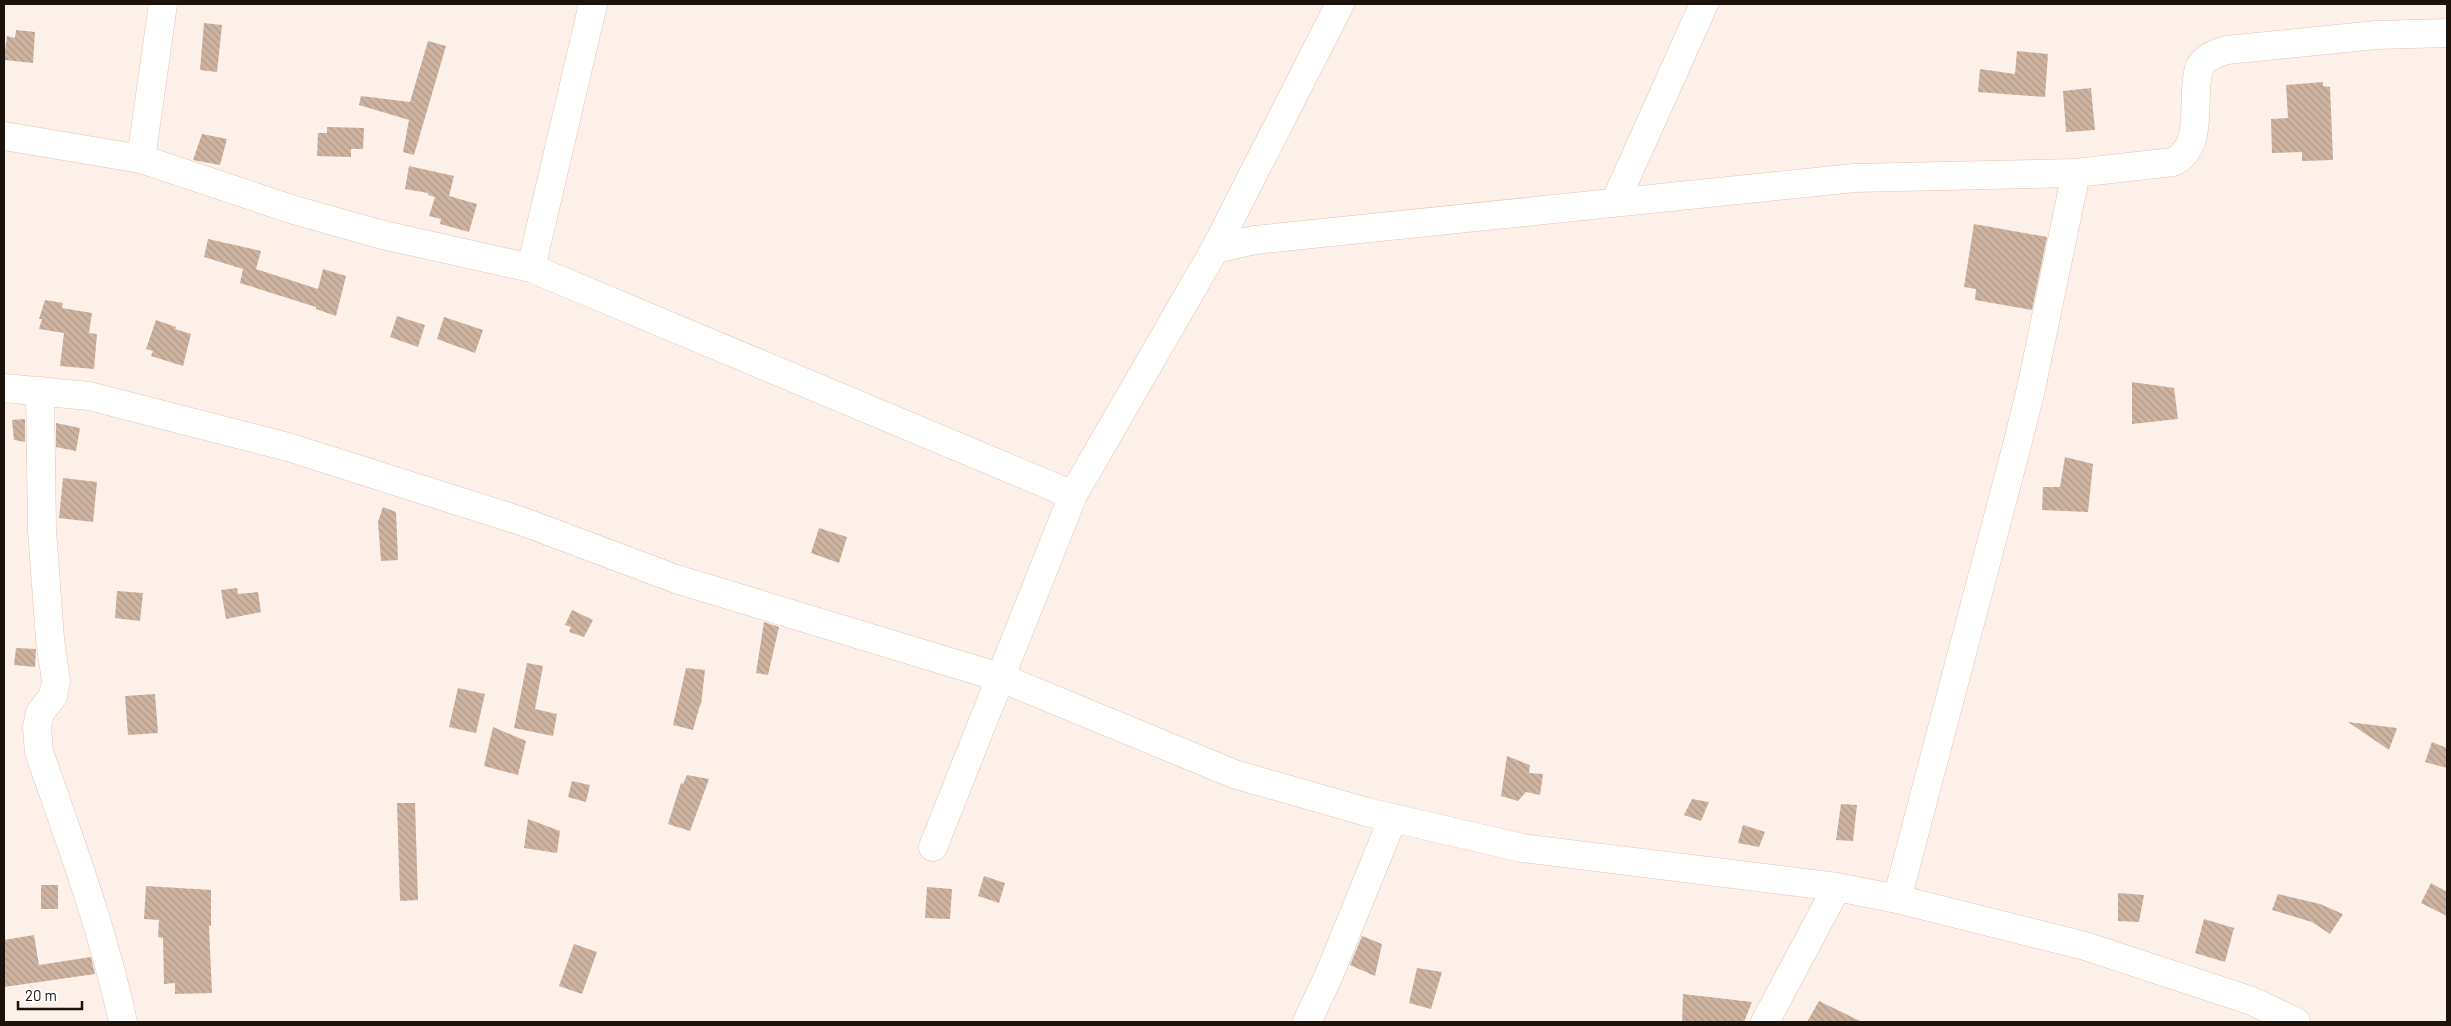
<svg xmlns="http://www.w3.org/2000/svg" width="2451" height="1026" viewBox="0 0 2451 1026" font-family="Barlow,sans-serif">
  <defs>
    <pattern id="building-back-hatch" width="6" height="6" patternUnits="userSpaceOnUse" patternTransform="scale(1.25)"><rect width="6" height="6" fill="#ceb3a1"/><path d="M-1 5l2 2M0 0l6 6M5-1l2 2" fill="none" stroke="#b09989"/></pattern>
  </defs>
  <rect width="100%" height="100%" fill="#fcf0e9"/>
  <path fill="url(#building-back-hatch)" d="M204,23L222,25L217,72L200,70Z
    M16,30L35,32L33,63L4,60L7,36L15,38Z
    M428,41L446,46L414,155L403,152L409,120L359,105L361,96L410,102Z
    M2017,51L2048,54L2045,97L1978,92L1980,69L2015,74Z
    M2323,82V86L2330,87L2333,160L2302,161V152L2272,153L2271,119L2288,118L2286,85Z
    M2091,88L2095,130L2066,132L2063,91Z
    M327,127L364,128L363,149H351V157L317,156L318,133H327Z
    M202,134L227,139L220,165L193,160Z
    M409,166L454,176L449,196L477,204L469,232L440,224L441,219L429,216L435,197L428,195V193L405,189Z
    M1974,224L2047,237L2032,310L1975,300L1976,289L1964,287Z
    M208,239L261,251L256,269L318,289L323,269L346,276L336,316L316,309V307L240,283L243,269L204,257Z
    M45,300L63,303L62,308L92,313L89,333L97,334L94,369L60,366L64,333L39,329L42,319H39Z
    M397,316L425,325L418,347L390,337Z
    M444,317L483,330L475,353L437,339Z
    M156,320L176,327L175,329L191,334L183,366L151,356L153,351L146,349Z
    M2132,382L2174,388L2178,419L2132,424Z
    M25,419V442L14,440L12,420Z
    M56,423L80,428L76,451L56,447Z
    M2065,457L2093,464L2088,512L2042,510L2043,487H2060Z
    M63,478L97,482L93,522L59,518Z
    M383,507L396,512L398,560L381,561L378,522Z
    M819,528L847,537L839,563L811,553Z
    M237,588L238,594L258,592L261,612L226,619L221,590Z
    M117,591L143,593L140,621L115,618Z
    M572,610L593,620L584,637L569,632L571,627L565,625Z
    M764,622L779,627L768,675L756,673Z
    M16,648L36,649L35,667L14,665Z
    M527,663L543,666L535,709L557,714L553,736L514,728Z
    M686,668L705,670L701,705H700L693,730L673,725Z
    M458,688L485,694L476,733L449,727Z
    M155,694L158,733L128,735L125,696Z
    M2348,722L2397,728L2389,750Z
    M493,727L526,741L518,775L484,766Z
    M2432,742L2447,748V768L2425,762Z
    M1507,756L1530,765L1529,773L1543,774L1540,795L1526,792L1518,801L1501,796Z
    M687,775L709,779L690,831L668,824L681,783L683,784Z
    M572,781L590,785L586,802L568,797Z
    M1692,799L1709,802L1701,821L1684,815Z
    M397,803H415L418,900L400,901Z
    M1841,804L1857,805L1853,841L1836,840Z
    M528,819L560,831L557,853L524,848Z
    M1743,825L1765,832L1759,847L1738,843Z
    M984,876L1005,883L999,903L978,896Z
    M2431,883L2447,892V916L2421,903Z
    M41,885H58V909H41Z
    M146,886L211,890V926H209L212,993L175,994V983L164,984L163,938L158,937L159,920L144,919Z
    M927,887L952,889L950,919L925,918Z
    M2118,893L2144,895L2139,922L2118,921Z
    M2278,894L2320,904L2343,914L2330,934L2312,922L2272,910Z
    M2204,919L2234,928L2225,962L2195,953Z
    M34,935L39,965L91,957L95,974L4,987V940Z
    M1362,936L1382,944L1375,976L1350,965Z
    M574,944L597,952L582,994L559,986Z
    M1417,968L1442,972L1431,1009L1409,1003Z
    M1683,994L1752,1002L1744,1022H1682Z
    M1819,1001L1862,1022H1807Z"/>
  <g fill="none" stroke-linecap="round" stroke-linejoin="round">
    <g stroke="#e1c5b2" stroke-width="29">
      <path id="minor" d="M4,136L141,159L294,210L383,235L531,268L1073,495
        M141,159L163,4
        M1615,202L1704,4
        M1215,249L1255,240L1854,178L2076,173L2173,162C2206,146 2190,98 2199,69C2203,57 2217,53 2227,50L2376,35L2447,33
        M531,268L593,4
        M4,388L89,396L288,447L524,522L676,579L999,677L1234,774L1367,812L1522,848L1837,887L1897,899L2085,946L2252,1001L2296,1022
        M40,391L42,530L50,639L56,681L53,696L40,713L37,727L39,752C70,841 103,929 123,1022
        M933,847L1073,495L1215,249L1340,4
        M1897,899L2016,449L2031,389L2076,173
        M1307,1022L1329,975L1393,818
        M1765,1022L1837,887"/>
    </g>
    <use href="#minor" stroke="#fff" stroke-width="28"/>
  </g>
  <rect width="2451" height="1026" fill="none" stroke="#1c120c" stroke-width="10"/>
  <path d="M18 1001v8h64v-8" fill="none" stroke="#1c120c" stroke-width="2.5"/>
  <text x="25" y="1001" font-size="15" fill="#1c120c" stroke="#ffffff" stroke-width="4" paint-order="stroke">20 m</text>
</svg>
